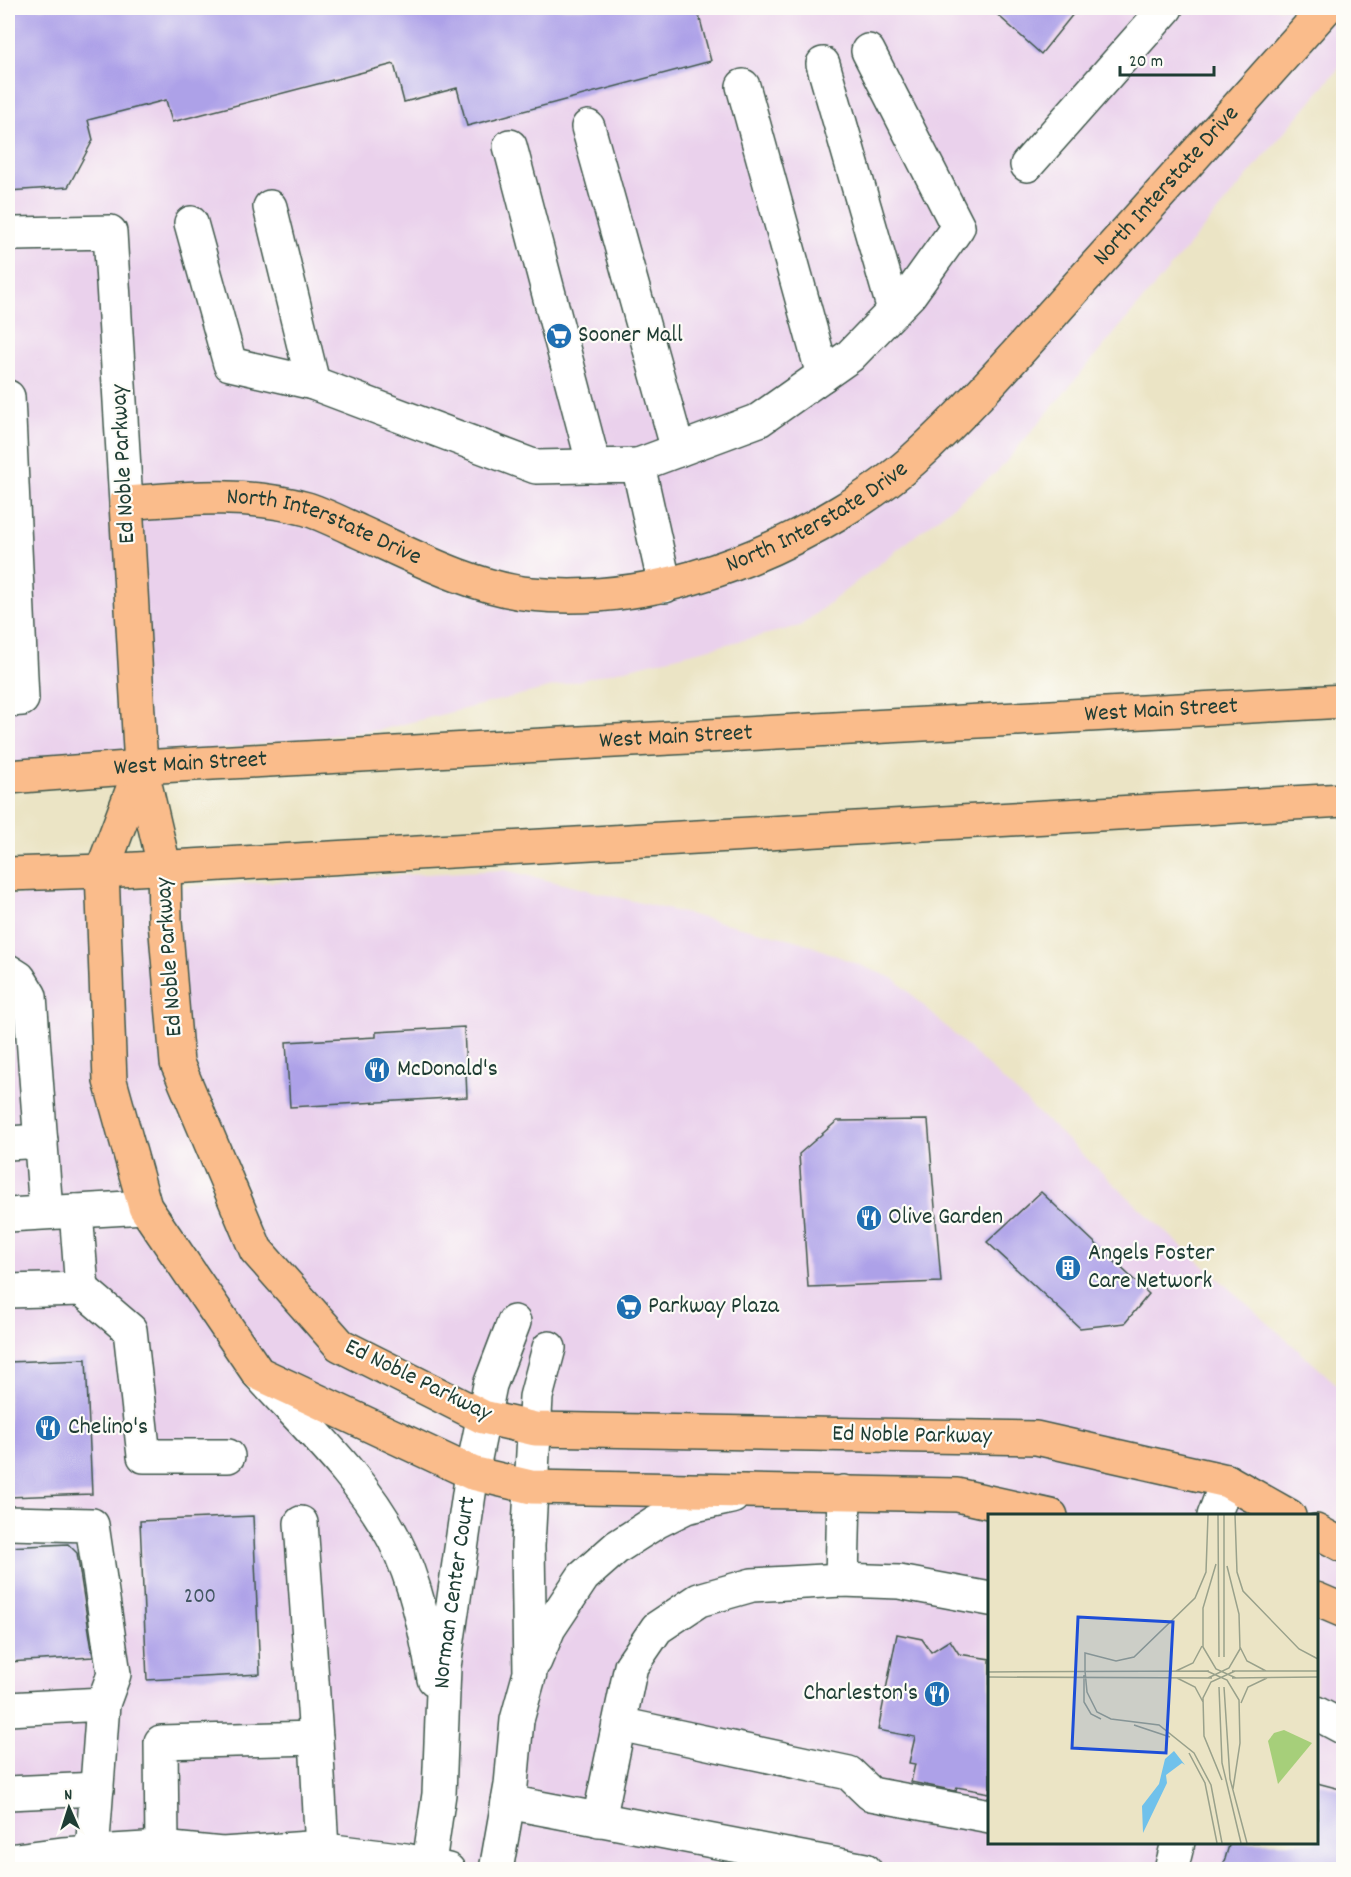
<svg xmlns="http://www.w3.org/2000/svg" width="1351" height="1877" viewBox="0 0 1351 1877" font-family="Dekko,sans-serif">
  <rect width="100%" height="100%" fill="#fdfcf7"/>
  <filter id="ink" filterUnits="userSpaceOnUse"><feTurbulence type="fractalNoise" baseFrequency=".0167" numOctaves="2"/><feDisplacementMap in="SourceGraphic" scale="12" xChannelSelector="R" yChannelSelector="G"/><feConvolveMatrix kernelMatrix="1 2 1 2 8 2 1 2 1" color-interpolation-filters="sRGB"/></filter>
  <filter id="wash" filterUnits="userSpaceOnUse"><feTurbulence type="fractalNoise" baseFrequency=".008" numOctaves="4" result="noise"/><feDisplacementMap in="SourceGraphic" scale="24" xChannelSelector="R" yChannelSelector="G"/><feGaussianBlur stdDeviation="1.35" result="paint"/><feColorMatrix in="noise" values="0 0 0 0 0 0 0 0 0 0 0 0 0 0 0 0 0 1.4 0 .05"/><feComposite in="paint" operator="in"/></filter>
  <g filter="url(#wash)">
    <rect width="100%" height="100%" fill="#ebe4c5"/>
    <path fill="#ead1ec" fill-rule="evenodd" d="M8,8H1343L1344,62L998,471L800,626L379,730L8,775Z
      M505,870L799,941L895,979L1158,1225L1343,1390V1869H8V895ZM990,1516H1316V1842H990Z"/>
    <g id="blocks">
      <path fill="#ada1e8" d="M8,8H697L711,61L467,126L457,88L404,102L394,64L172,122L166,100L88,120L93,140L68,187L8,191Z
        M990,8H1078L1041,54Z
        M464,1027L467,1097L290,1107L286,1042L376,1037V1032Z
        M928,1120L941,1282L808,1287L799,1154L837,1121Z
        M1041,1192L1149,1294L1125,1323L1080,1328L987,1242Z
        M86,1359L92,1494L8,1497V1362Z
        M253,1516L260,1674L147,1680L140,1521Z
        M68,1544L77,1553L93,1657L8,1662V1547Z
        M897,1634L922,1639L931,1652L950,1640L959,1654L990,1659V1793L957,1787L956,1791L911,1782L915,1764L909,1763L915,1737L878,1730Z
        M1317,1783L1344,1790V1869H1222L1230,1842H1317Z"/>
    </g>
  </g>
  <g filter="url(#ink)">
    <use href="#blocks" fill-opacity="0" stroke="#3e564a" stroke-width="1.5"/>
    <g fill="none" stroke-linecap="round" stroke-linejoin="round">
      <g stroke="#3e564a" stroke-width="36">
        <g id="minor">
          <path d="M823,64L894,310"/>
          <path d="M743,86L823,375"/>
          <path d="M588,127L678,450"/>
          <path d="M510,146L594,466"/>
          <path d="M1027,165L1166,8"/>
          <path d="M270,207L313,383"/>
          <path d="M191,223L230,364L313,383L536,467L638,465L665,586"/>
          <path d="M8,236L15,234L110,232L126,503"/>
          <path d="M8,397L22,699L8,700"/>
          <path d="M638,465L759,420L850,356L910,294L958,227L868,51"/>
          <path d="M8,971L19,978L30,996L46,1212"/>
          <path d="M8,1143L41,1141"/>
          <path d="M8,1215L145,1207"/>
          <path d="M82,1289L130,1330L144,1456H228"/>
          <path d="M8,1291L82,1289L76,1211"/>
          <path d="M258,1373C305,1425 361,1476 394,1539C416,1582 426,1632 434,1679"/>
          <path d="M1214,1516L1227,1481"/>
          <path d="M8,1523L92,1525L114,1674L103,1704"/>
          <path d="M301,1523L316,1738"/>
          <path d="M842,1580L844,1492"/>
          <path d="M535,1661L549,1628L583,1577L617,1547L656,1522L686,1507L732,1497"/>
          <path d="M8,1709L103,1704L92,1853"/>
          <path d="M1316,1713L1344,1728"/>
          <path d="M619,1724L849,1773L871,1794L990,1816"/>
          <path d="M8,1793L97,1789"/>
          <path d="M508,1802L865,1870"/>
          <path d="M599,1820L631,1666L657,1628L699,1600L752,1585L842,1580L899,1582L990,1599"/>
          <path d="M162,1848L161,1742L316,1738L322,1850"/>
          <path d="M8,1861L62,1854L162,1848L222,1854L309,1848L406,1860L448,1870"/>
          <path id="s1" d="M428,1870L439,1794L444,1667L472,1473L490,1385L514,1322"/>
          <path d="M496,1870L511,1785L517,1720L530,1673L528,1546L536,1397L549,1348"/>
          <path d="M1171,1870L1178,1842"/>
        </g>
      </g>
      <g stroke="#3e564a" stroke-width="36">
        <g id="major">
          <path d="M141,767L102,871L110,1081L145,1207L258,1373L472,1473L531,1487L957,1495L1051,1516"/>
          <path id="s2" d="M8,777L141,767L1344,701"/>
          <path d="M8,874L102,871L1344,800"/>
          <path id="s3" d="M1289,1516L1227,1481L1036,1438L535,1429L483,1417L340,1345L256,1250L177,1063L165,921L164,866L141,767L126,503C188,498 245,492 307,509C325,515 343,524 360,532C413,556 473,588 531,594C640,605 750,567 842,511C867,496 892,479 913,460C976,403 1031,337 1088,274C1168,186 1247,96 1326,8"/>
          <path d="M1316,1531L1344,1546"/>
          <path d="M1316,1599L1344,1611"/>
        </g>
      </g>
      <use href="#minor" stroke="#fff" stroke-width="33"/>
      <use href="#major" stroke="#fabc8b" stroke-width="33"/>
    </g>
  </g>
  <defs>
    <g id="supermarket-disc" transform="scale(1.35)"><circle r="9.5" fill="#1f6fb2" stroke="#fdfcf7"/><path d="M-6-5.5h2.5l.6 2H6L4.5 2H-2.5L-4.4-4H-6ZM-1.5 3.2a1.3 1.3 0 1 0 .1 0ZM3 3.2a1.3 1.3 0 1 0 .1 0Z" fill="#fff"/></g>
    <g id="restaurant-disc" transform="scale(1.35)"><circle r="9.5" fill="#1f6fb2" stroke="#fdfcf7"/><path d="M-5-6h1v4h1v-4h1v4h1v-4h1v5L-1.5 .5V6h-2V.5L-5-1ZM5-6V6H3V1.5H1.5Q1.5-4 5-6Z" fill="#fff"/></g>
    <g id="building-disc" transform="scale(1.35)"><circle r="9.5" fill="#1f6fb2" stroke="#fdfcf7"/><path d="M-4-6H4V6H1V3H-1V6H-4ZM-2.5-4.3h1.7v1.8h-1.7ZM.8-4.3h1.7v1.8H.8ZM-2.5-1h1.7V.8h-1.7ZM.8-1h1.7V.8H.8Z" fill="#fff"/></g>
  </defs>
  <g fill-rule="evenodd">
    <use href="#supermarket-disc" x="559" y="336"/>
    <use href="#restaurant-disc" x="377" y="1070"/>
    <use href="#restaurant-disc" x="869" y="1218"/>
    <use href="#building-disc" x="1068" y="1268"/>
    <use href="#supermarket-disc" x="629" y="1307"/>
    <use href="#restaurant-disc" x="48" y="1428"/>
    <use href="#restaurant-disc" x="937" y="1694"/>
  </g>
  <g text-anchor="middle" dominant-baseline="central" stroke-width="4.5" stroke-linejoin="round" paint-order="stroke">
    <g font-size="21" fill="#425661">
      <text x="200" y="1598">200</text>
    </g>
    <g font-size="24" fill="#1f3d34" stroke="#fdfcf7">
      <text stroke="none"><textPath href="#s3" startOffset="3086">North Interstate Drive</textPath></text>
      <text transform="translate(124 464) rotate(-93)">Ed Noble Parkway</text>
      <text stroke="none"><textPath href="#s3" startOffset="2600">North Interstate Drive</textPath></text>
      <text stroke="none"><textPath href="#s3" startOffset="2078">North Interstate Drive</textPath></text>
      <text stroke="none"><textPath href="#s2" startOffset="1155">West Main Street</textPath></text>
      <text stroke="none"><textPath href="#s2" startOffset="669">West Main Street</textPath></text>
      <text stroke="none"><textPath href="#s2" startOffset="183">West Main Street</textPath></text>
      <text transform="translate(170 957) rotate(-94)">Ed Noble Parkway</text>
      <text transform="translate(418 1381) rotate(26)">Ed Noble Parkway</text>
      <text transform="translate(912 1436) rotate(1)">Ed Noble Parkway</text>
      <text stroke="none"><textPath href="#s1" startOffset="279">Norman Center Court</textPath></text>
    </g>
    <g font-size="24" fill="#1f3d34" stroke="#fdfcf7" text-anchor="start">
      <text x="578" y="336">Sooner Mall</text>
      <text x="397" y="1070">McDonald's</text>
      <text x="888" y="1218">Olive Garden</text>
      <text x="1088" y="1254">Angels Foster<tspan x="1088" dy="28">Care Network</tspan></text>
      <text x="648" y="1307">Parkway Plaza</text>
      <text x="68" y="1428">Chelino's</text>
      <text x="918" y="1694" text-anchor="end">Charleston's</text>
    </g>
  </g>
  <g transform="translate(988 1514)">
    <rect width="330" height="330" fill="#ebe4c5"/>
    <path d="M296,216L324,229L290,270L280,227L286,219Z" fill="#a6cf7a"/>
    <path d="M186,237L197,251L194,249L178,261L179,269L155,319L154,292L171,270L177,245Z" fill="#70c1eb"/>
    <path fill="none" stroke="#99a18b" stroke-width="1.5" d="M220,1L218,58L207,84L146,143L128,147L97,139V157L99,178L109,198L123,205L171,211L206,239L223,271L234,329M230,1L231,143M236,1V143M247,1L249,58L255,77L311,135L330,145M228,50L215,94V133L228,155L248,164M252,133L259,147L278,157M188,157L205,149L214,132M219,157L239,166L251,186L252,229L245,275M244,157H330M0,158L221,157M96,161V188L103,200L113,205M0,163L224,164M189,164L207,173L215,188M220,164L241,154L252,135L251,100L239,52M244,164L330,163M231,173L234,249L253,329M236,173L242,265L259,329M253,189L260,173L279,164M146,211L182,223M201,239L217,269L229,329M234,266L216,222L215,184L223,168L247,157"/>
    <path fill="#1d4ed8" fill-opacity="0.15" stroke="#1d4ed8" stroke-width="3" d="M90,103L185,108L178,239L84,234Z"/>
    <rect width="330" height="330" fill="none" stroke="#1f3d34" stroke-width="3"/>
  </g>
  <rect width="1351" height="1877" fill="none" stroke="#fdfcf7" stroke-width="30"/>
  <g transform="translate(69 1808) rotate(357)" stroke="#fdfcf7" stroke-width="4.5" paint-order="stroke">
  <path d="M0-4.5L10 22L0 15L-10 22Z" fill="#1f3d34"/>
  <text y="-9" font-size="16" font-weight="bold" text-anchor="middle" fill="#1f3d34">N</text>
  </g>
  <path d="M1120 66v9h94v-9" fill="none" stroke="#1f3d34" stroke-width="3"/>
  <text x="1129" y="66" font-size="18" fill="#1f3d34" stroke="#fdfcf7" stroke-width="4.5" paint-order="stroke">20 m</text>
</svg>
